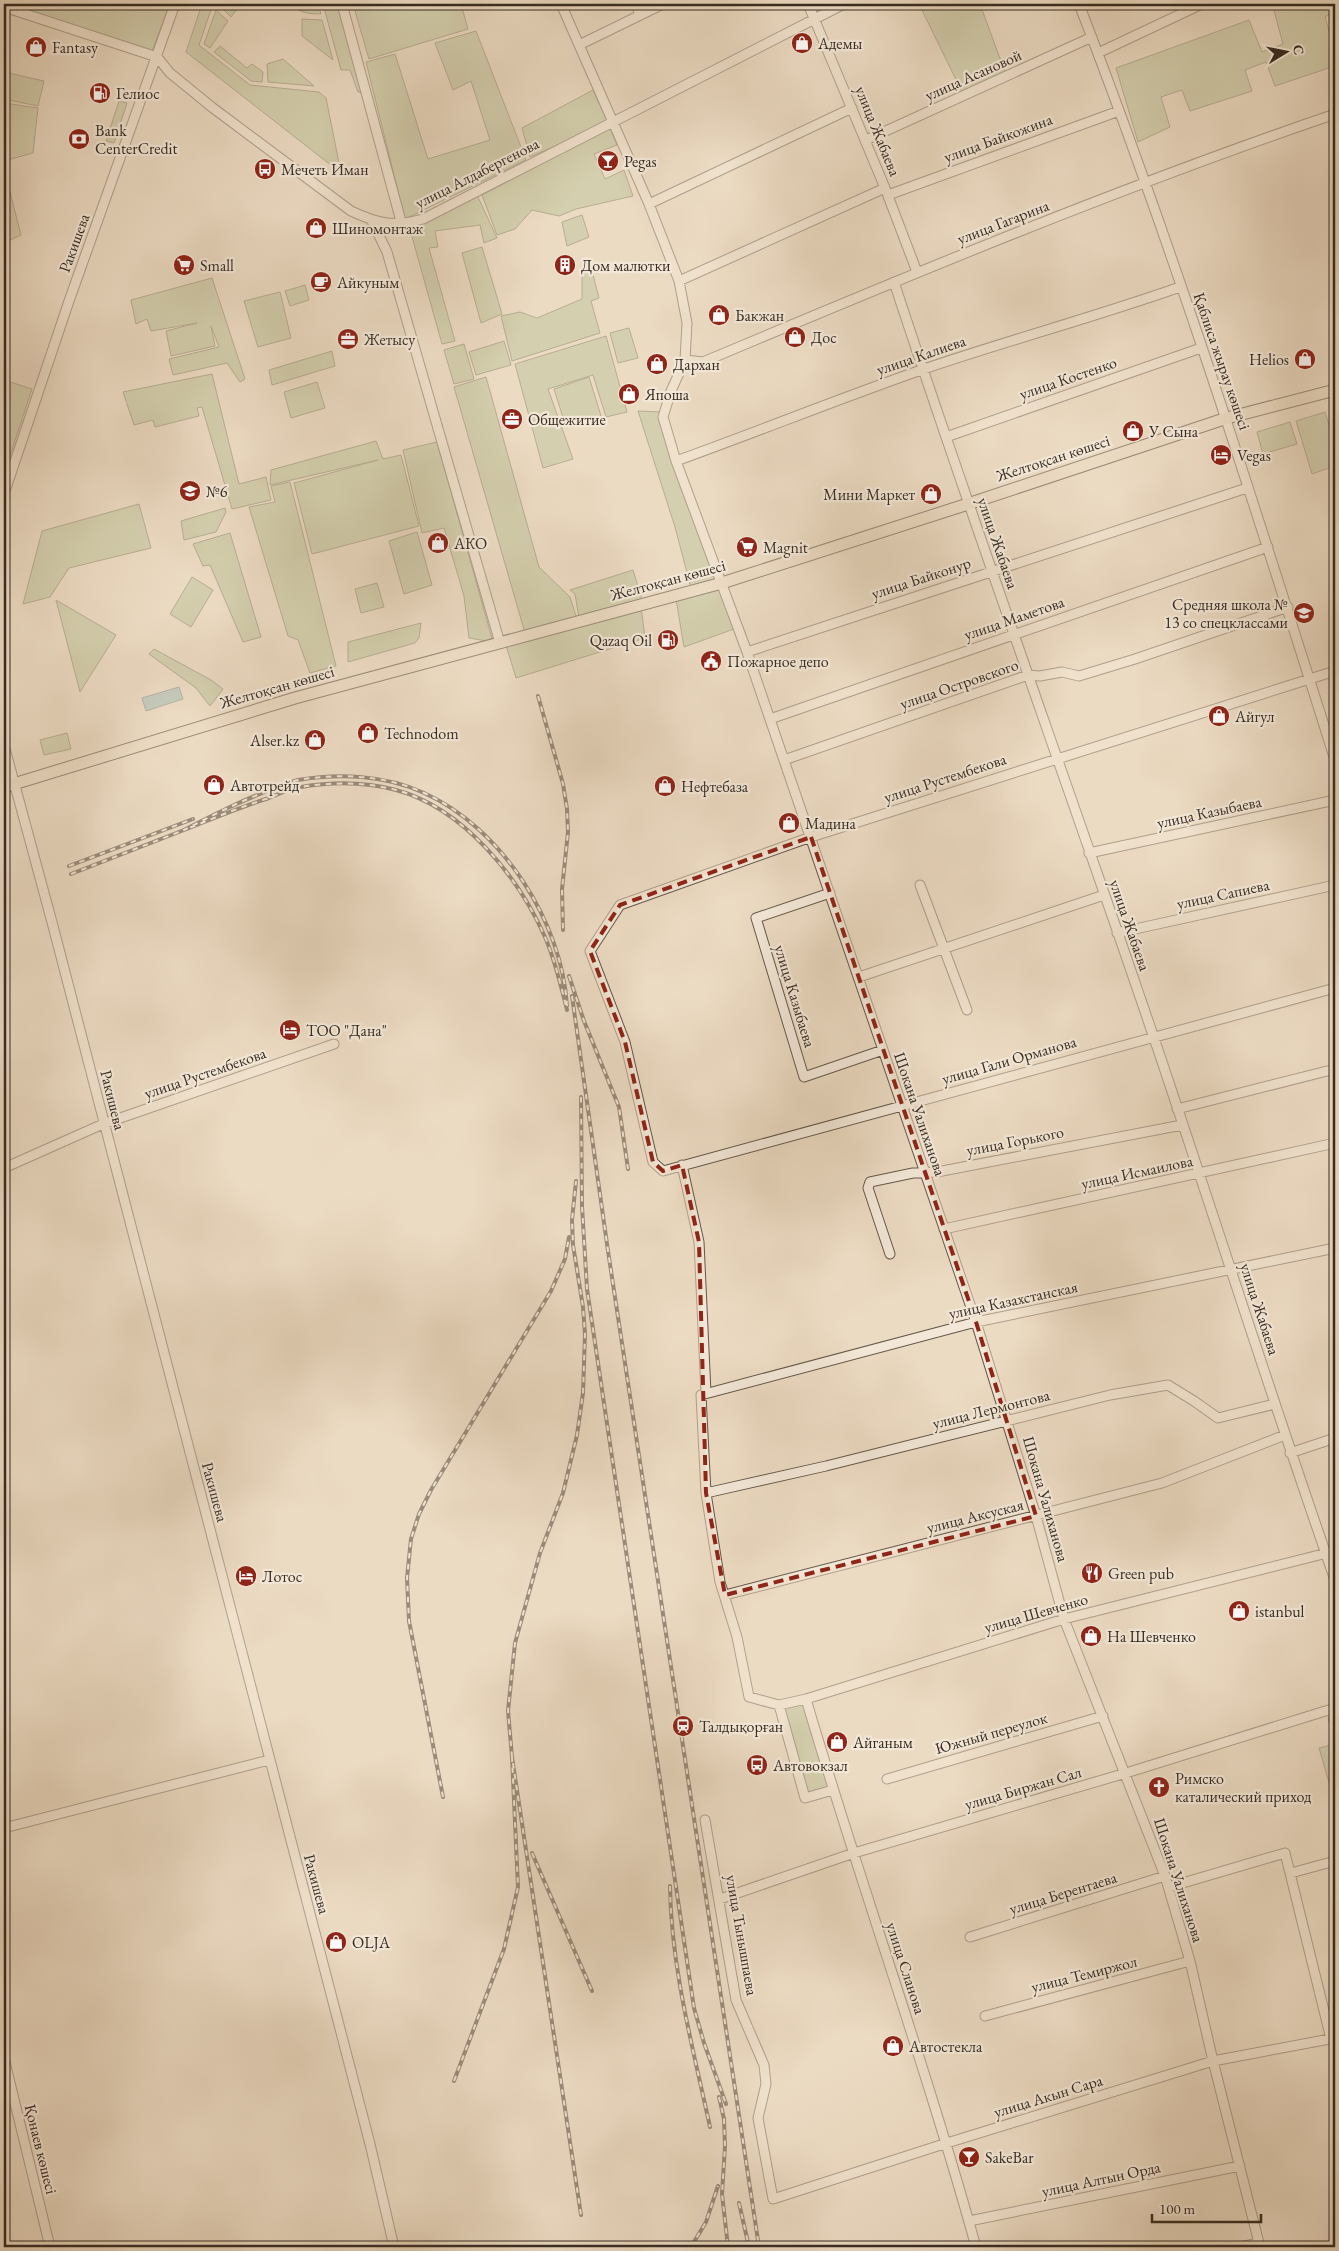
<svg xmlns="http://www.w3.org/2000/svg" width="1339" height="2251" viewBox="0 0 1339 2251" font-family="'EB Garamond',serif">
  <rect width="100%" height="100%" fill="#ecdbc3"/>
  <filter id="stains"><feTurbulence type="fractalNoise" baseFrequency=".004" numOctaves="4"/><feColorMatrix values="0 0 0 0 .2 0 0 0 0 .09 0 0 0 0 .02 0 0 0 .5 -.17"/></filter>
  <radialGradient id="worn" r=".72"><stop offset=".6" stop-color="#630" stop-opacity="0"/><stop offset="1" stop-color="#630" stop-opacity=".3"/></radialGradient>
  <path fill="#b7c094" stroke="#77765b" d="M8,4H156L168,9L151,54Z
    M202,4H213L199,45L250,85L319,92L326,98L341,173L186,52Z
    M218,4H241L231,17Z
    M291,4H318L321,14C308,14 300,13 291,4Z
    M323,4H338L364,93L358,92L350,70H341Z
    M353,4H461L468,29L369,59Z
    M919,4H980L1005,72L962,92Z
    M1280,4H1335V11L1325,17L1335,51V66L1275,86L1266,62L1245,70L1252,91L1190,111L1182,90L1161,97L1170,127L1138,142L1116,68L1249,20L1262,52L1283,44L1273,7Z
    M216,10L228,21L210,48L204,44Z
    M302,19L322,20L333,60L302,36Z
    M476,31L526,160L405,219L366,62L395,54L428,159L490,140L471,81L453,90L435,43Z
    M220,46L247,68L252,64L263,72L262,82L251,81L214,52Z
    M283,59L314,86L268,82L267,64Z
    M4,72L44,81L38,106L4,99Z
    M593,90L608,123L530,157L522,128Z
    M119,101L127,103L114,143L106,141Z
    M4,103L38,108L33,153L4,161Z
    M610,128L617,145L594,154L605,179L624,170L633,196L576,209L559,216L532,210L515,229L497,235L482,195Z
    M6,176L21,235L4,243V177Z
    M477,195L497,238L484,243L480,225L435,231L438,247L429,248L455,341L442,344L409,226Z
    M582,215L589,237L567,246L562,222Z
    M482,247L502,314L481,323L462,253Z
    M592,271L599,298L591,301L600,333L512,361L501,316L520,312L537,318L582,299V273Z
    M212,278L245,379L240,382L227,363L173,375L169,359L219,347L211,326L215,346L171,356L166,331L197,323L151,331L147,319L136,324L131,300Z
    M305,285L309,300L290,306L285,291Z
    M280,292L291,338L258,347L244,301Z
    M629,328L638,358L618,363L610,333Z
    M606,336L627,412L606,417L593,375L548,389L573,459L543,468L515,364Z
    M504,341L511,365L476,375L469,352Z
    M464,344L474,379L454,384L444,350Z
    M332,351L335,366L272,385L269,370Z
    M212,374L239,484L266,477L271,500L232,509L202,407L197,408L199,416L155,427L153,420L134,425L123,392Z
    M486,377L539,567L570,597L577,619L525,633L454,387Z
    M589,377L601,416L566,427L554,389Z
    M4,380L32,389L4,474V401L7,399Z
    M317,382L325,408L291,418L284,392Z
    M638,411L663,412L719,581L691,588L675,527Z
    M1325,412L1335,445V466L1312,474L1296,421Z
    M1290,422L1297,444L1263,454L1257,432Z
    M376,441L383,459L401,455L419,526L312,554L294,483L378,460L270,485L271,470Z
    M437,442L493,642L469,638L464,596L444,528L422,533L403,450Z
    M290,482L336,666L310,673L298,640L288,636L249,507L275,502L271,486Z
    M139,504L151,548L69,568L50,597L23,604L42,531Z
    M225,508L226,512L216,532L184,540L181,521Z
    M417,532L432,585L404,594L389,541Z
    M230,533L261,637L243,642L210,565L203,566L193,544Z
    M633,570L642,600L579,618L575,594L570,590Z
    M192,577L213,590L191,627L170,614Z
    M377,583L384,607L361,613L355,589Z
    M719,587L734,629L684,647L676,599Z
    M56,600L116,635L80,692Z
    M641,607L645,638L516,678L506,645Z
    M421,623L419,638L415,643L348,662V642Z
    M154,649L211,680L223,689L210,706L196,688L149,654Z
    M67,733L71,749L44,755L40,740Z
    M805,1702L830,1787L807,1794L782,1706Z
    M1335,1716V1792L1332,1793L1319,1748L1335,1744L1328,1718Z"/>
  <path fill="#99bab9" stroke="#72817d" d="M179,687L183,699L146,711L142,698Z"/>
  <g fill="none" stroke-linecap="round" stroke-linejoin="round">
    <g stroke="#64584a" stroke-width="11">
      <path id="minor" d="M342,4L402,225
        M561,4L649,204L679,281L687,323L685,360L671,391L663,417L676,461L747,652L976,1322L1036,1516L1064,1619L1165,1876L1190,1961L1213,2061L1260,2247
        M636,4L640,15
        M808,4L885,188L917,272
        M1079,4C1175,252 1255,507 1335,760
        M4,7L157,57L170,73L213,108L351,211C379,224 393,227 423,219L844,4
        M579,45L663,4
        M1098,53L1202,4
        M866,140L1092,37
        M888,195L1119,111
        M649,204L852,108
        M372,221L387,252L500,643
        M679,281L885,188
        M894,282C977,535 1068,785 1154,1038C1215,1218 1272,1400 1335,1580
        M685,360L703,362C912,274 1121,187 1335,114
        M946,437L1201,348
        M676,461C759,431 841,398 924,369C1009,340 1095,317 1180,287
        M4,494L69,301L175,4
        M747,652L1247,488
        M1335,671L811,837L620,905L590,951L625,1042L653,1162L663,1171L1335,988
        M770,719L1268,547
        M4,745L53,926L370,2144L394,2247
        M784,760L1028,675L1040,676L1062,672L1079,676L1135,659L1288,607
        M1089,853L1335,800
        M920,885L967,1010
        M830,893L756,918L804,1077L883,1050
        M1117,933L1335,885
        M859,977L1104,895
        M1177,1109L1335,1069
        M682,1165L699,1242L706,1393
        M4,1168L103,1124L334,1044
        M944,1229L1335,1143
        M1335,1248L976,1322L701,1395L706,1493L720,1582L737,1637L749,1697L779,1705L806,1699L1064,1619L1335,1551
        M890,1254L868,1188L870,1182L913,1173L937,1172L1182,1125
        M1290,1453L1335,1438
        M706,1493L826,1466L1110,1395L1168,1385L1194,1401L1218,1418L1275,1404
        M725,1595L1162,1483L1285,1435
        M806,1699C860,1883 925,2063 976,2247
        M779,1705L805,1798L833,1790
        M887,1779L1103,1716
        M705,1820L736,2000L764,2065L766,2084L758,2118L773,2199L947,2143L1213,2061L1335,2038
        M4,1828L269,1760
        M1291,1873L1335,1861
        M1169,1887L1285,1853L1331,2039
        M720,1899L854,1853L1126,1773L1335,1708
        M970,1937L1165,1876
        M985,2016L1190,1961
        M4,2058L50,2247
        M969,2221L1240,2166
        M1240,2247L1259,2243"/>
    </g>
    <g stroke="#372c22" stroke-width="13">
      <path id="major" d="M4,787L295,698L722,583L968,504L1227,418L1335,390"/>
    </g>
    <use href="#minor" stroke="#f3e8d8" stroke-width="9"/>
    <use href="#major" stroke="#ecdbc3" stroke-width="11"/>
    <g stroke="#372c22" stroke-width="4">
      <path id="rail" d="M538,696L563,784L567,809L568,832L562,889L563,930
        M69,866L193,819
        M71,874L184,830
        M569,976L584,1021L619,1107L628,1169
        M572,996L608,1251L759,2247
        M567,1006C562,922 502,828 424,793C386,775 338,773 298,780C289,782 281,786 273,789C242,800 213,815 184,830C212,819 240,807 269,798C279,794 290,788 301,787C331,782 366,782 396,790C463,808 518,876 545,937C555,960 561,986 567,1010
        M581,1097L582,1206L587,1289L694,2008L704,2043L726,2104
        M512,1757L508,1711L515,1643L540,1553L563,1493L577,1435L583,1393L585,1334L583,1307L573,1245L572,1220L576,1181
        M443,1797L409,1621L407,1578L411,1539L419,1514L431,1490L551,1291L565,1259L569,1237
        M532,1853L592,1991
        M670,1886C671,1968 693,2048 710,2127
        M454,2081L504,1949L518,1887L512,1757L581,2215
        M719,2097L724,2119L725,2146L722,2194L728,2247
        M739,2203L749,2247
        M691,2247L706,2222L718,2186"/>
    </g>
    <use href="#rail" stroke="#f3e8d8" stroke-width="2" stroke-dasharray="5.5" stroke-linecap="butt"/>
  </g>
  <path d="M0 0H1339V2251H0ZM811,837L976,1322L1036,1516L725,1595L706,1493L699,1242L682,1165L663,1171L653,1162L625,1042L590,951L620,905Z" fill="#ecdbc3" fill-opacity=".55" fill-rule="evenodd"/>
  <path fill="none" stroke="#8f2418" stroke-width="4" stroke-dasharray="10 6" stroke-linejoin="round" d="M811,837L976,1322L1036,1516L725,1595L706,1493L699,1242L682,1165L663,1171L653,1162L625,1042L590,951L620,905Z"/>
  <defs>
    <g id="shop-disc" transform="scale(1.125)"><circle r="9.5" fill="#8f2418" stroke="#f3e8d8"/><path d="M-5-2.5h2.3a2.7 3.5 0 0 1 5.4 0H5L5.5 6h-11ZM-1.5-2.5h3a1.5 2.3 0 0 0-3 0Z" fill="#fff"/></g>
    <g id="fuel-disc" transform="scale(1.125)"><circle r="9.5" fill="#8f2418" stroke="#f3e8d8"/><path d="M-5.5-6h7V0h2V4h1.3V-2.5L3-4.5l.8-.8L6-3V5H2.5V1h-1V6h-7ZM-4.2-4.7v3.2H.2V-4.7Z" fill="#fff"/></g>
    <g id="bank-disc" transform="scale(1.125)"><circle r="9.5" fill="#8f2418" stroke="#f3e8d8"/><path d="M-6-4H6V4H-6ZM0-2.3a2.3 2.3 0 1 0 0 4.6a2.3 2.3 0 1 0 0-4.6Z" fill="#fff"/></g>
    <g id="bar-disc" transform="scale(1.125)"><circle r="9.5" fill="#8f2418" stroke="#f3e8d8"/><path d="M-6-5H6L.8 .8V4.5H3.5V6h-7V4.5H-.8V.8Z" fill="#fff"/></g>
    <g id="bus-disc" transform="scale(1.125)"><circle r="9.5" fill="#8f2418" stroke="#f3e8d8"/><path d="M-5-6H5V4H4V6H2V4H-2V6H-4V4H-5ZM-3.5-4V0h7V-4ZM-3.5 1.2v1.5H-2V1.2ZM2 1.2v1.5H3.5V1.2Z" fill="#fff"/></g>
    <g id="supermarket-disc" transform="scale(1.125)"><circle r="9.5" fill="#8f2418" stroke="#f3e8d8"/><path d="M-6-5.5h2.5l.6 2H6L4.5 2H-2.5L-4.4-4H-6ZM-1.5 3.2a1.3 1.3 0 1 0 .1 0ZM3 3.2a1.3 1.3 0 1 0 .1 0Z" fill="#fff"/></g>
    <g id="building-disc" transform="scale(1.125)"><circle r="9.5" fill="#8f2418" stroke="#f3e8d8"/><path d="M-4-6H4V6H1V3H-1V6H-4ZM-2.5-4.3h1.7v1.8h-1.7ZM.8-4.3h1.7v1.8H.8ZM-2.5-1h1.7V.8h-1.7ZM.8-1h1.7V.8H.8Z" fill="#fff"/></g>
    <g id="cafe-disc" transform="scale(1.125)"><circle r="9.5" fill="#8f2418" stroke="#f3e8d8"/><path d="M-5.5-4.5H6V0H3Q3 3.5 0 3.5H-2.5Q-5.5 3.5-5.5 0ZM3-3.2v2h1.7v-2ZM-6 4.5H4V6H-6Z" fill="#fff"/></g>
    <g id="office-disc" transform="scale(1.125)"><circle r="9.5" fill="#8f2418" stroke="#f3e8d8"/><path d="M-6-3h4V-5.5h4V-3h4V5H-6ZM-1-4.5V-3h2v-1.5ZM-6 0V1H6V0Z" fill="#fff"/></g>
    <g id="hotel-disc" transform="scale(1.125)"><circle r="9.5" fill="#8f2418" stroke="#f3e8d8"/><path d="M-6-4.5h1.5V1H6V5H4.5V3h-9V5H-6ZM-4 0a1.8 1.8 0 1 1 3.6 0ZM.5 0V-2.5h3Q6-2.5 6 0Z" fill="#fff"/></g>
    <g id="school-disc" transform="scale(1.125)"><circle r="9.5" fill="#8f2418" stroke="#f3e8d8"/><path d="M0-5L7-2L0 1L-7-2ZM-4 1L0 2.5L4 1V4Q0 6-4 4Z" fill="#fff"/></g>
    <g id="civic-disc" transform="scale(1.125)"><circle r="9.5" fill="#8f2418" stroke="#f3e8d8"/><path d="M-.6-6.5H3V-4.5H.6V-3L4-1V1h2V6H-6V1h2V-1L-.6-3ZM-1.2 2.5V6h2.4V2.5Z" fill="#fff"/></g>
    <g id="restaurant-disc" transform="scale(1.125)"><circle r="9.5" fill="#8f2418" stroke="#f3e8d8"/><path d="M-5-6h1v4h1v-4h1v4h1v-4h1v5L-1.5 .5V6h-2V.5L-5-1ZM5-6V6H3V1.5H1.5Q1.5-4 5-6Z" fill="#fff"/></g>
    <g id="station-disc" transform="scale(1.125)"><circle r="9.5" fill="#8f2418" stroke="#f3e8d8"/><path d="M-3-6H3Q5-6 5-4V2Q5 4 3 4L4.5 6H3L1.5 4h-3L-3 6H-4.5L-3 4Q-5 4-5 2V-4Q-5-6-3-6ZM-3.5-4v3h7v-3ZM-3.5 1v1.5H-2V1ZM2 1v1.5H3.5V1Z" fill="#fff"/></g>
    <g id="church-disc" transform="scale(1.125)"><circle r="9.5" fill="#8f2418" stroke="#f3e8d8"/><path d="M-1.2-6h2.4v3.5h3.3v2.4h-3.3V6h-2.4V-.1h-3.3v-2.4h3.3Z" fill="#fff"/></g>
  </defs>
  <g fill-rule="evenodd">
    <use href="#shop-disc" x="802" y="43"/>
    <use href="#shop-disc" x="36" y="47"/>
    <use href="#fuel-disc" x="100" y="93"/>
    <use href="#bank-disc" x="79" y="139"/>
    <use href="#bar-disc" x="608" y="161"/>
    <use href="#bus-disc" x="265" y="169"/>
    <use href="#shop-disc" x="316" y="228"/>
    <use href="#supermarket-disc" x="184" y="265"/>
    <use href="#building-disc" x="565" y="265"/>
    <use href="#cafe-disc" x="321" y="282"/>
    <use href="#shop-disc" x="719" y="315"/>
    <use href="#shop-disc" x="795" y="337"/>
    <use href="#office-disc" x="348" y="339"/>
    <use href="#shop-disc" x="1305" y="359"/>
    <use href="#shop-disc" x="657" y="364"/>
    <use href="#shop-disc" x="629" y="394"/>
    <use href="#office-disc" x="512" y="419"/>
    <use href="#shop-disc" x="1133" y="431"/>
    <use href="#hotel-disc" x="1221" y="455"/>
    <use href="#school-disc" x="190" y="491"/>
    <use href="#shop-disc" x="931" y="494"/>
    <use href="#shop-disc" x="438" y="543"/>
    <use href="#supermarket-disc" x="747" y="547"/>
    <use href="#school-disc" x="1304" y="613"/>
    <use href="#fuel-disc" x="668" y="640"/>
    <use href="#civic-disc" x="711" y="661"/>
    <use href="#shop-disc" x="1219" y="716"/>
    <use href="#shop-disc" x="368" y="733"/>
    <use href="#shop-disc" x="315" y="740"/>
    <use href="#shop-disc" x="214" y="785"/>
    <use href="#shop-disc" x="665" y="786"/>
    <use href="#shop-disc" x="789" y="823"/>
    <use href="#hotel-disc" x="290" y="1030"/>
    <use href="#restaurant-disc" x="1092" y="1573"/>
    <use href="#hotel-disc" x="246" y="1576"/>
    <use href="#shop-disc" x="1239" y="1611"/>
    <use href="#shop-disc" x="1091" y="1636"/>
    <use href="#station-disc" x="683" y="1726"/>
    <use href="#shop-disc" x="837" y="1742"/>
    <use href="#bus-disc" x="757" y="1765"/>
    <use href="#church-disc" x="1159" y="1787"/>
    <use href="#shop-disc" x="336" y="1942"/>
    <use href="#shop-disc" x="893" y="2046"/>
    <use href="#bar-disc" x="969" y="2157"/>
  </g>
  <g text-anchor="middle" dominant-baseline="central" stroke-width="4.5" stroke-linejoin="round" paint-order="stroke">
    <g font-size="16" fill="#372c22" stroke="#f3e8d8" text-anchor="start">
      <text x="818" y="43">Адемы</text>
      <text x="52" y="47">Fantasy</text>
      <text x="116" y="93">Гелиос</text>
      <text x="95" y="130">Bank<tspan x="95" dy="18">CenterCredit</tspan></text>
      <text x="624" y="161">Pegas</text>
      <text x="281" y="169">Мечеть Иман</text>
      <text x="332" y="228">Шиномонтаж</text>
      <text x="200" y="265">Small</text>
      <text x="581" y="265">Дом малютки</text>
      <text x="337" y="282">Айкуным</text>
      <text x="735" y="315">Бакжан</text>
      <text x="811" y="337">Дос</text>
      <text x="364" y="339">Жетысу</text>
      <text x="1289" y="359" text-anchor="end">Helios</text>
      <text x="673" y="364">Дархан</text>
      <text x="645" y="394">Япоша</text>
      <text x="528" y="419">Общежитие</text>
      <text x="1149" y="431">У Сына</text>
      <text x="1237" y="455">Vegas</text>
      <text x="206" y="491">№6</text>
      <text x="915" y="494" text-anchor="end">Мини Маркет</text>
      <text x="454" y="543">АКО</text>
      <text x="763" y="547">Magnit</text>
      <text x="1288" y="604" text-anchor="end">Средняя школа №<tspan x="1288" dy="18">13 со спецклассами</tspan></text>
      <text x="652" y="640" text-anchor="end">Qazaq Oil</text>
      <text x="727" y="661">Пожарное депо</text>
      <text x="1235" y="716">Айгул</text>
      <text x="384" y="733">Technodom</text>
      <text x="299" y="740" text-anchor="end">Alser.kz</text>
      <text x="230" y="785">Автотрейд</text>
      <text x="681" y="786">Нефтебаза</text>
      <text x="805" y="823">Мадина</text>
      <text x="306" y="1030">ТОО "Дана"</text>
      <text x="1108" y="1573">Green pub</text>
      <text x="262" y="1576">Лотос</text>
      <text x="1255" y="1611">istanbul</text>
      <text x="1107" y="1636">На Шевченко</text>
      <text x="699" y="1726">Талдықорған</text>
      <text x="853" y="1742">Айганым</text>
      <text x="773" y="1765">Автовокзал</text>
      <text x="1175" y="1778">Римско<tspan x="1175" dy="18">каталический приход</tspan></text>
      <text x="352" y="1942">OLJA</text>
      <text x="909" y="2046">Автостекла</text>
      <text x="985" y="2157">SakeBar</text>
    </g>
    <g font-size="16" fill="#372c22" stroke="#f3e8d8">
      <text transform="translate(973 75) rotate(-24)">улица Асановой</text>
      <text transform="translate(878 131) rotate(68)">улица Жабаева</text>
      <text transform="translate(998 138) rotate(-20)">улица Байкожина</text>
      <text transform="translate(477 173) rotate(-27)">улица Алдабергенова</text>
      <text transform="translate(1003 222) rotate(-21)">улица Гагарина</text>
      <text transform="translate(74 243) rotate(-70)">Ракишева</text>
      <text transform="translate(921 355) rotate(-19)">улица Калиева</text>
      <text transform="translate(1222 361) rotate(71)">Қаблиса жырау көшесі</text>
      <text transform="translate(1068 378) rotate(-19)">улица Костенко</text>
      <text transform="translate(1053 458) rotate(-18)">Желтоқсан көшесі</text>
      <text transform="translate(998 543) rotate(71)">улица Жабаева</text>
      <text transform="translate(921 578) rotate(-18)">улица Байконур</text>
      <text transform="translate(668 580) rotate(-15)">Желтоқсан көшесі</text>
      <text transform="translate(1014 618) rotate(-19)">улица Маметова</text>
      <text transform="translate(959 684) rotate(-19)">улица Островского</text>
      <text transform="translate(277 687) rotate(-16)">Желтоқсан көшесі</text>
      <text transform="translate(945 778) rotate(-18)">улица Рустембекова</text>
      <text transform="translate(1209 812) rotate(-12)">улица Казыбаева</text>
      <text transform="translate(1223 894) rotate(-12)">улица Сапиева</text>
      <text transform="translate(1130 925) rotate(71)">улица Жабаева</text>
      <text transform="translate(795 996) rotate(73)">улица Казыбаева</text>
      <text transform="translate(1009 1060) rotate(-16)">улица Гали Орманова</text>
      <text transform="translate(205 1073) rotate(-19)">улица Рустембекова</text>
      <text transform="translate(113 1100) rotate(76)">Ракишева</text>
      <text transform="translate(920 1114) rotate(71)">Шокана Уалиханова</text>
      <text transform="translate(1015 1141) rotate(-11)">улица Горького</text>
      <text transform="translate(1137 1172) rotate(-12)">улица Исмаилова</text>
      <text transform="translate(1013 1300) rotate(-12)">улица Казахстанская</text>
      <text transform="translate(1260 1309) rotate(72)">улица Жабаева</text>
      <text transform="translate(991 1409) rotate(-14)">улица Лермонтова</text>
      <text transform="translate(215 1492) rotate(75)">Ракишева</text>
      <text transform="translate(1046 1499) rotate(74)">Шокана Уалиханова</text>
      <text transform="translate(975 1516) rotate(-14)">улица Аксуская</text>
      <text transform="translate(1036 1613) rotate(-16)">улица Шевченко</text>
      <text transform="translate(991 1733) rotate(-16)">Южный переулок</text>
      <text transform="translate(1023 1788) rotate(-16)">улица Биржан Сал</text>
      <text transform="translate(1179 1880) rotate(72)">Шокана Уалиханова</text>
      <text transform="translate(317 1884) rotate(75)">Ракишева</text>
      <text transform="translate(1063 1893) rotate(-17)">улица Берентаева</text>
      <text transform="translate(742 1935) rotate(80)">улица Тынышпаева</text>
      <text transform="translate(906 1968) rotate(72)">улица Сланова</text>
      <text transform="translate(1084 1974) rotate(-14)">улица Темиржол</text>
      <text transform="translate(1048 2096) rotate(-17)">улица Акын Сара</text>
      <text transform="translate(41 2149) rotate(76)">Қонаев көшесі</text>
      <text transform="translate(1101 2179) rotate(-12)">улица Алтын Орда</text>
    </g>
  </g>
  <rect width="1339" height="2251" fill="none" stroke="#ecdbc3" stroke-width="20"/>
  <rect x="5" y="5" width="1329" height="2241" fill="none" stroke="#372c22" stroke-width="2.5"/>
  <rect x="10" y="10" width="1319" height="2231" fill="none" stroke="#372c22"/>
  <g transform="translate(1286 52) rotate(80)" stroke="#f3e8d8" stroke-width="4" paint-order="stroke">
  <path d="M0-4L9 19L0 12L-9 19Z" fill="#372c22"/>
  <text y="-8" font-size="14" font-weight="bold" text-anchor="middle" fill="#372c22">С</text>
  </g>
  <path d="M1152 2214v8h109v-8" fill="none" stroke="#372c22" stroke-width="2.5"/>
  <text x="1159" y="2214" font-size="15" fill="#372c22" stroke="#f3e8d8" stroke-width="4" paint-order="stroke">100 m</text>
  <rect width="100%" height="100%" filter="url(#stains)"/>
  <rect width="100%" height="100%" fill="url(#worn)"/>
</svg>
